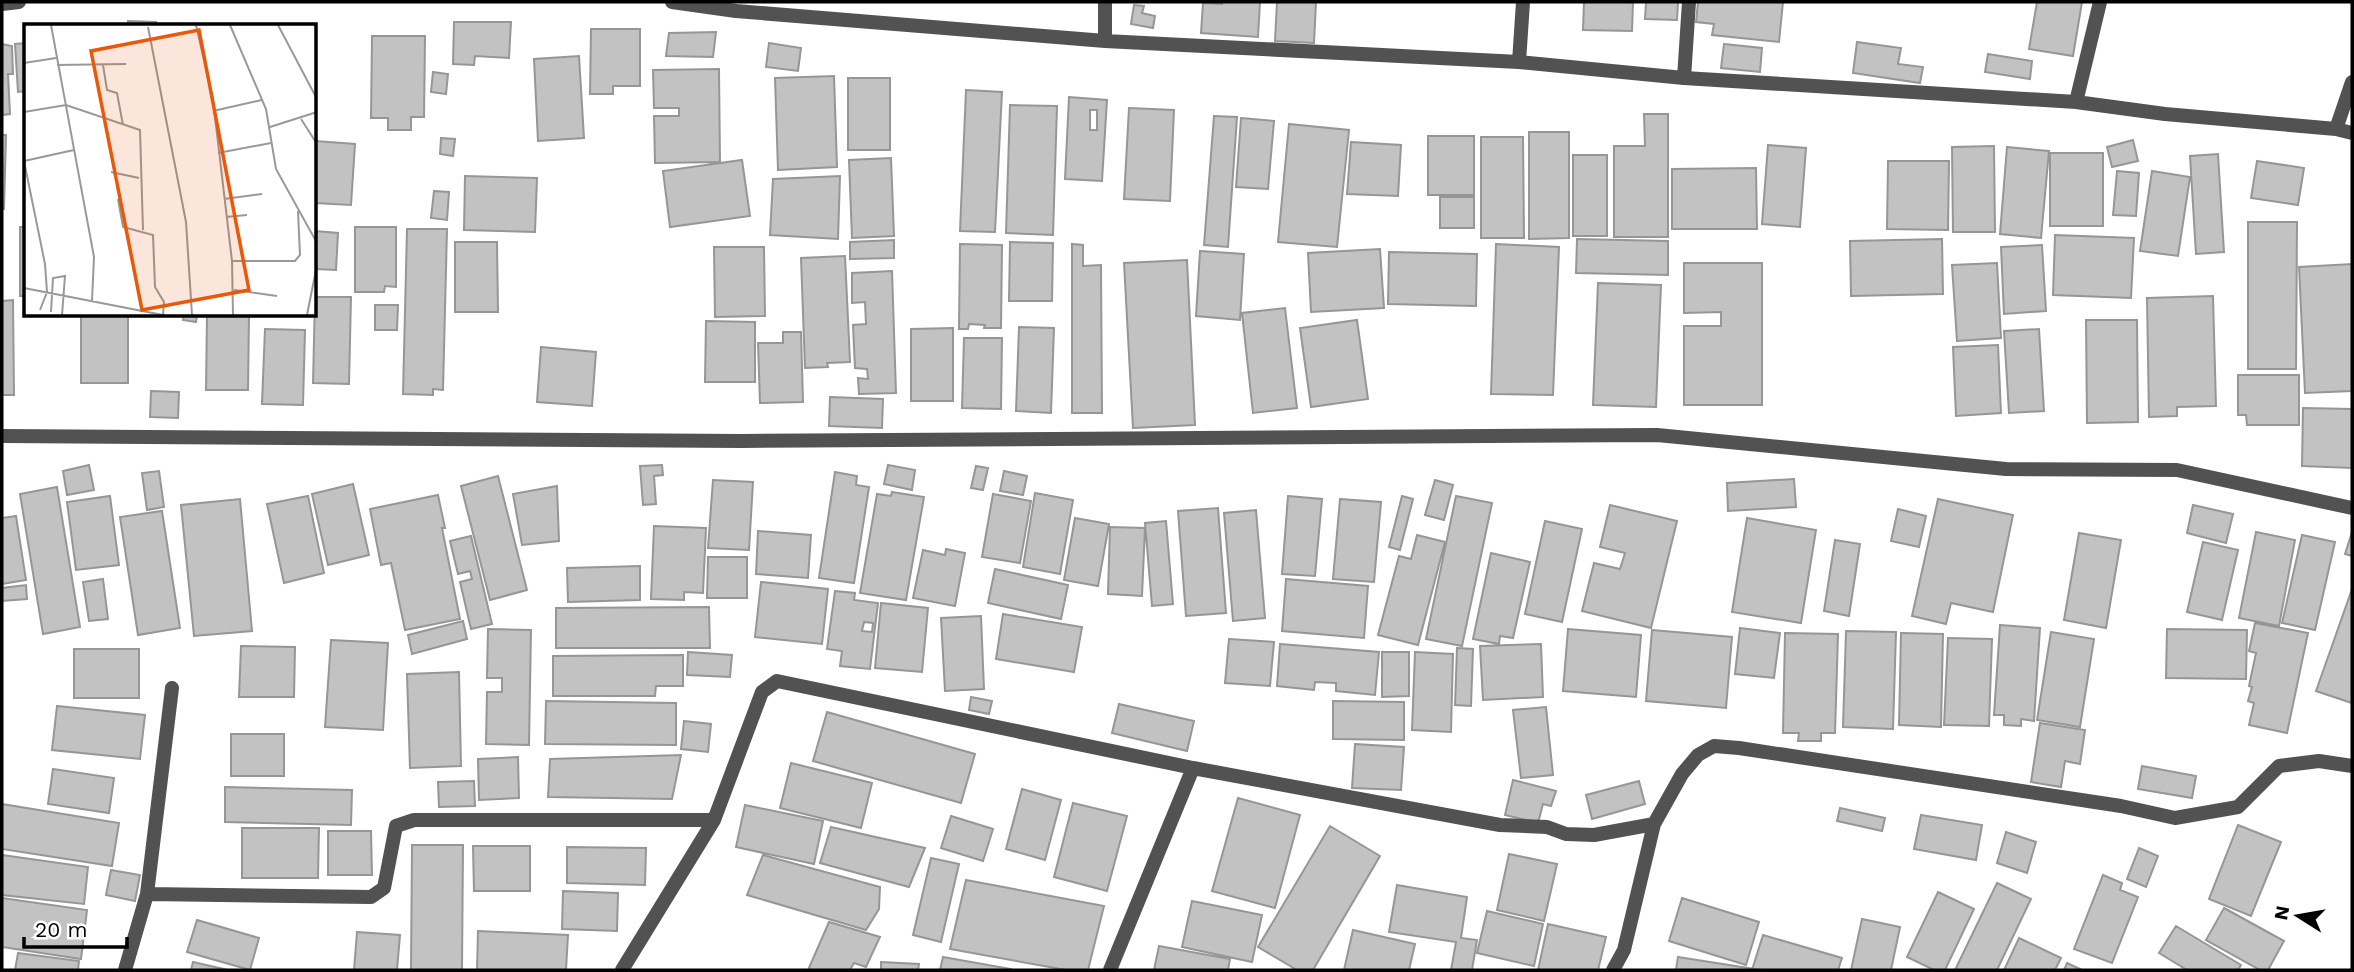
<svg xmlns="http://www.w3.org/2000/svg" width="2354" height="972" viewBox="0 0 2354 972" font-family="'Work Sans',sans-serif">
  <rect width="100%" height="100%" fill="#fff"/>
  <path fill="#c2c2c2" stroke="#969696" stroke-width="2" fill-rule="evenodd" d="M1222,2H1260L1258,37L1201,33L1203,3L1222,4Z
    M1277,2H1316L1314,43L1275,41Z
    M1584,2H1633L1632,31L1583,30Z
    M1646,2H1678L1677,20L1645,19Z
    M1698,2H1783L1779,42L1712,35L1714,24L1696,22Z
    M2037,2H2082L2073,56L2029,49Z
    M1134,5L1144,6L1142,13L1155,16L1153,28L1131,24Z
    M128,21L156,22L155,26H128Z
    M454,22H511L509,58L475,56L474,65L453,64Z
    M591,29H640V86H613V94H590Z
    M716,32L713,57L666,56L669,33Z
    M372,36H425L424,117H411V130H388V118H371Z
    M1857,42L1901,48L1898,64L1923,67L1920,83L1853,73Z
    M26,43V91L18,92L15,44Z
    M769,43L801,48L798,71L766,67Z
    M2,44L12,46L13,74H8L10,114L2,115Z
    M1724,44L1762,48L1760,72L1721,68Z
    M1988,54L2032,61L2030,79L1985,72Z
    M579,56L584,138L538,141L534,59Z
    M719,69L720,162L655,163L654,116H679V108H654L653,70Z
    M433,72L448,74L446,94L431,92Z
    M834,76L837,167L778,170L775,78Z
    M848,78H890V150H848Z
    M966,90L1002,92L995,232L960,231Z
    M1069,97L1107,100L1102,181L1065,179ZM1090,110H1097V130H1090Z
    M1010,105L1057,106L1053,235L1006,233Z
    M1129,108L1174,110L1170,201L1124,199Z
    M1644,114H1668V237H1614V146H1645Z
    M1214,116L1237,117L1228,247L1204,245Z
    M1241,118L1274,121L1268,189L1236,187Z
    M1289,124L1349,130L1337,247L1278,242Z
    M1529,132H1569V238L1529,239Z
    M2,135H6L4,209H2Z
    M1428,136H1474V195H1428Z
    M1481,137H1523L1524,238H1481Z
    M441,138L455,139L453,156L440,154Z
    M2133,140L2138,161L2112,167L2107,147Z
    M315,141L355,144L351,205L315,203Z
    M1351,142L1401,145L1398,196L1347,194Z
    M1768,145L1806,148L1800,227L1762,224Z
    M1994,146L1995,232H1953L1952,147Z
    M2007,147L2049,151L2041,238L2000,234Z
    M2050,153H2103V226H2050Z
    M2218,154L2224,252L2196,254L2190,156Z
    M1573,155H1607V236H1573Z
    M891,158L894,236L852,238L849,160Z
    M742,160L750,216L670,227L663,171Z
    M1888,161H1949L1948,230L1887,229Z
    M2257,161L2304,168L2298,205L2251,198Z
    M1756,168L1757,229H1672V169Z
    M2117,171L2139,173L2136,216L2113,215Z
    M2152,171L2190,177L2178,256L2140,251Z
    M465,176L537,178L535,232L464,230Z
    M840,176L838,239L770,235L773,179Z
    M434,191L449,192L447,220L431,218Z
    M1440,197H1474V228H1440Z
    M2248,222H2297L2296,369H2248Z
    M20,227H26V296H20Z
    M355,227H396V287L385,286L384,292H355Z
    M407,229H447L443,390L433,389V395L403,394Z
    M315,231L338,233L336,270L315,269Z
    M2055,235L2134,238L2131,298L2053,295Z
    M1577,239L1668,241V275L1576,273Z
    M1942,239L1943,294L1851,296L1850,241Z
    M894,240V258L850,259V242Z
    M455,242H497L498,312H455Z
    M1010,242L1053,243L1052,301H1009Z
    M960,244L1002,245L1001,328H984L985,325L969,324L968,329H959Z
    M1072,244L1083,245V266L1101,265L1102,413H1072Z
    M1496,244L1559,247L1553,395L1491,394Z
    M2042,245L2046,311L2004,314L2001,247Z
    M714,247H764L765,316L715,317Z
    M1380,249L1384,308L1311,312L1308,253Z
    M1200,251L1244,254L1240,320L1196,316Z
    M1389,252L1477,254L1476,306L1388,304Z
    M845,256L850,362L827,363L828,367L805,368L801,258Z
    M1187,260L1195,425L1133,428L1124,263Z
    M1684,263H1762V405H1684V326H1721V312L1684,313Z
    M1997,263L2001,338L1957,341L1952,265Z
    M2352,264V391L2305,393L2299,267Z
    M892,271L896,393L859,394L858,378L868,379L867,369L855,368L853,325L866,324L865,302L852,303V273Z
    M1598,283L1661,285L1656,407L1593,405Z
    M2213,296L2216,406L2177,407V416L2149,417L2147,298Z
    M315,297H351L349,384L313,383Z
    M13,300L14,395H2V301Z
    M375,305H398L397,330H375Z
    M1285,308L1297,408L1253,413L1242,313Z
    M81,315H128V383H81Z
    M184,315H197L196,322L183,320Z
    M207,315H249L248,390H206Z
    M1357,320L1368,399L1311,407L1300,328Z
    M2086,320H2137L2138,422L2087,423Z
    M706,321L755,322V382H705Z
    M1019,327L1054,328L1051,413L1016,411Z
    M953,328V401H911V329Z
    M265,329L305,330L303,405L262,404Z
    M2039,329L2044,411L2009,413L2004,331Z
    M783,332H801L803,402L760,403L758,343H783Z
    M964,338H1002L1001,409L962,408Z
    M1998,345L2001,413L1956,416L1953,347Z
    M541,347L596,352L592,406L537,402Z
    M2238,375H2299V425H2247L2246,415H2238Z
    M151,391L179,392L178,418L150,417Z
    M830,397L883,399L882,428L829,426Z
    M2303,408L2352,409V468L2302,466Z
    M89,465L94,490L67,495L63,471Z
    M662,465L663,475L654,476L656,504L643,505L640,466Z
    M888,465L915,470L912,490L884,484Z
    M976,466L988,468L983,490L971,488Z
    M159,471L164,507L147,510L142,473Z
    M1004,471L1027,476L1023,495L1000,491Z
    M835,472L857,476L856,485L869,487L854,583L819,578Z
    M498,476L527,590L490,600L461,486Z
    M1794,479L1796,507L1728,511L1727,483Z
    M713,480L753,482L749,550L708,548Z
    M1435,480L1453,485L1444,520L1425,515Z
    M353,484L369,555L328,565L312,494Z
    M557,486L559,541L522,545L513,494Z
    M57,487L80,627L43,634L20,494Z
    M892,492L924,497L906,600L860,593L877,494L891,496Z
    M1035,493L1073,500L1060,574L1023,567Z
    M993,494L1031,501L1020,563L982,557Z
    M438,495L445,528H442L460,619L405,630L391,563L381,565L370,509Z
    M110,496L119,565L76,570L67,502Z
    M308,496L324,573L284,583L267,504Z
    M1288,496L1322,499L1315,576L1282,574Z
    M1402,496L1413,499L1400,550L1389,547Z
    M1456,496L1492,503L1462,646L1426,639Z
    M240,499L252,631L194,636L181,505Z
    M1340,499L1381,502L1374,582L1333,579Z
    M1938,499L2013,515L1993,612L1951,603L1946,624L1912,616Z
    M1610,505L1677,521L1651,628L1582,611L1594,563L1620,569L1625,553L1600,547Z
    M2193,505L2233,514L2226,543L2187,533Z
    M1218,508L1226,613L1186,616L1178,511Z
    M1898,509L1926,516L1919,547L1891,541Z
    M1256,510L1265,618L1233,621L1224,513Z
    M162,511L180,628L138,635L120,517Z
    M16,516L26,580L2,584V518Z
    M1075,518L1109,524L1098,586L1064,580Z
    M1747,518L1816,530L1801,623L1732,612Z
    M1166,521L1173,604L1152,606L1145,523Z
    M1545,521L1582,529L1562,622L1525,614Z
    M654,526L706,528L703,593L684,592V600L651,599Z
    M1110,527L1145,528L1142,596L1108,594Z
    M758,531L811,535L808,578L756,574Z
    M2256,532L2295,540L2279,626L2239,618Z
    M2352,532V556L2345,554Z
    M2079,533L2121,540L2106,628L2064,620Z
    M1417,535L1445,542L1418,645L1378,635L1399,556L1411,559Z
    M2302,535L2335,542L2315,630L2282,623Z
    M471,536L492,624L471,629L460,582L472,579L470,571L458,574L450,541Z
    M1835,540L1860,544L1849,616L1824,611Z
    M2203,542L2238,550L2222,620L2187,612Z
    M946,549L965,553L955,606L913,598L923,550L945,555Z
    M1491,553L1530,562L1513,638L1500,636L1499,644L1473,639Z
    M708,557H747V598H707Z
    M640,566V600L568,602L567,568Z
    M995,569L1068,585L1061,619L988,603Z
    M103,579L108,619L89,621L83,582Z
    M1286,579L1368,586L1364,638L1282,631Z
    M761,582L828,589L822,644L755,637Z
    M26,585L27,599L2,601V588Z
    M2352,589V703L2316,691Z
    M835,591L855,593L854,600L878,603L870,669L840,666L842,651L827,649ZM864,622L873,623L872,632L862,631Z
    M881,603L928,608L922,672L875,668Z
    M709,607L710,648H556V608Z
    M1003,614L1082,627L1074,672L996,659Z
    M981,616L984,689L945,691L941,618Z
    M463,621L467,639L412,654L408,635Z
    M2255,623L2308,633L2287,733L2249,725L2254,703L2248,701L2252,687L2249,686L2256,653L2249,651Z
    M2000,625L2040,628L2034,721L2021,719V726L2004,725V715H1994Z
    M1740,628L1780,633L1774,678L1735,674Z
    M488,629L531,630L529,745L486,744L487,692H502V678H487Z
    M1568,629L1641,635L1636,697L1563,691Z
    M2167,629L2247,630L2246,679L2166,678Z
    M1652,630L1732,637L1726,708L1646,701Z
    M1846,631L1896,632L1893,729L1843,727Z
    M2051,632L2094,639L2080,727L2037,720Z
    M1785,633L1838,634L1835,733H1821V741H1798L1799,733H1783Z
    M1901,633L1943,634L1941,727L1899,725Z
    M1948,638L1992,639L1989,726L1944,725Z
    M1229,639L1274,642L1270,686L1225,683Z
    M331,640L388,643L383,730L325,727Z
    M1280,644L1379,652L1375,695L1336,691V683L1315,682L1314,690L1277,686Z
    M1541,644L1543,697L1483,700L1480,646Z
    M241,646L295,647L294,697H239Z
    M1457,648L1473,649L1471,706L1455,705Z
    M74,649H139V698H74Z
    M688,652L732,655L730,677L687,675Z
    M1382,652H1409V696L1382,697Z
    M1415,652L1453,654L1451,732L1412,730Z
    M683,655V686H656L655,696H553V656Z
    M459,672L461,766L410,768L407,674Z
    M971,697L992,701L989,714L969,710Z
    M546,701L676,703V745L545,744Z
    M1333,701L1404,702V740L1333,739Z
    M1119,704L1194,721L1187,751L1112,733Z
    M57,706L145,715L140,759L52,750Z
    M1546,707L1553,775L1521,778L1513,710Z
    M827,712L975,754L961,803L813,761Z
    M684,721L711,724L708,752L681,749Z
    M2040,723L2085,730L2080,764L2065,761L2061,787L2031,782Z
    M231,734H284V776H231Z
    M1355,744L1404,747L1401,790L1352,788Z
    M681,755L672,799L548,797L550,759Z
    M518,757L519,798L479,800L478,759Z
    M791,763L872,783L861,828L780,808Z
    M2142,766L2196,776L2192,798L2138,789Z
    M53,769L114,778L109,813L48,804Z
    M1513,780L1556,791L1551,806L1543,804L1538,823L1505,815Z
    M474,781L475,806L439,807L438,782Z
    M1639,781L1645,804L1592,819L1586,795Z
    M225,787L352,790L351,825L225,822Z
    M1022,789L1061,800L1045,860L1006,849Z
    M1238,798L1300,815L1275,908L1212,891Z
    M1073,803L1127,816L1107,891L1054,877Z
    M2,804L119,823L112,866L2,849Z
    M745,805L823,821L814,864L736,847Z
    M1840,808L1885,818L1882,831L1837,821Z
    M1921,815L1982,825L1976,860L1914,849Z
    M951,816L993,829L983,861L941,848Z
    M2238,825L2281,842L2251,916L2209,899Z
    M1330,826L1380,856L1313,970H1297L1258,947Z
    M831,827L925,848L909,887L820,863Z
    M242,828H319L318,878H242Z
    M328,831H371L372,875H328Z
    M2006,832L2036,842L2027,873L1997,863Z
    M412,845H463L462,970H411Z
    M473,846H530V891H474Z
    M567,847L646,848L645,885L567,883Z
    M2139,848L2158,856L2146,887L2127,879Z
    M1509,854L1557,864L1544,921L1497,910Z
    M2,855L88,867L84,904L2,895Z
    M763,855L880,887L879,909L866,930L747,895Z
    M931,858L959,864L941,942L913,935Z
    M111,870L140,875L135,901L106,895Z
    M2103,875L2122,883L2120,890L2138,897L2112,963L2074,949Z
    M966,880L1104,906L1088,970H1066L950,949Z
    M1997,883L2031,899L1997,970H1955Z
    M1397,885L1467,897L1461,938L1477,940L1472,970H1451L1456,942L1389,932Z
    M563,891L618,893L617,931L562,929Z
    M1938,892L1974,909L1945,970H1934L1907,957Z
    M2,898L87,910L81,959L2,947Z
    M1682,898L1759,922L1746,965L1669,941Z
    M1192,901L1262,915L1252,962L1182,947Z
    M2224,908L2284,941L2268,970H2260L2206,940Z
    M1487,911L1543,924L1534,966L1477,953Z
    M1862,919L1900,927L1891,970H1851Z
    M197,920L259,938L250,970L187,952Z
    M829,922L880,937L866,967L854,963L850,970H808Z
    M1548,924L1606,937L1598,970H1538Z
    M2176,926L2241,965L2238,970H2187L2159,953Z
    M1353,930L1415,944L1409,970H1344Z
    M478,931L568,935L566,970H477Z
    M357,932L400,935L397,970H354Z
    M1763,935L1842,958L1838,970H1752Z
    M2019,938L2061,958L2055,970H2004Z
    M1159,946L1230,959L1228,970H1154Z
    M18,953L79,961L78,970H15Z
    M943,957L1011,969V970H940Z
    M1678,957L1761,970H1676Z
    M193,962L228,970H191Z
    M881,962L919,964L918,970H881Z
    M2067,963L2082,970H2064Z"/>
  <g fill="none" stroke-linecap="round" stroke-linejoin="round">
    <path stroke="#525252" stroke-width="14" d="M1684,78L1689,2"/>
    <path stroke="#525252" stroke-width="14" d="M672,2L736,11L1105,41L1519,62L1684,78L2076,102L2165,114L2336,129L2352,133
      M2,4L19,2
      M1105,41V2
      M1519,62L1523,2
      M2076,102L2100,2
      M2336,129L2352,82
      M2,436L742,441L1657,435L2006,469L2177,470L2352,508
      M147,894L371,897L384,888L396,826L414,820H714
      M125,970L147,894L172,688
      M622,970L714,820L762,692L777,681L1193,768L1500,825L1547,827L1566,834L1594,835L1654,824
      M1110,970L1193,768
      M1613,970L1624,950L1654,824L1682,774L1698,755L1714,746L1739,748L2121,806L2175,818L2238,807L2279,766L2319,761L2352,766"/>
  </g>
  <g transform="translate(24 24)">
    <rect width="292" height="292" fill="#fff"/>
    <path fill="none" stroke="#999" stroke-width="2" d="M27,1L70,233L68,277M172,1L189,76L208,237L209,291M206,1L242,85L252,145L293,219M254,1L293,75M124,3L162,198L168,291M0,39L32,34M33,41L102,40M79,41L83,66L93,69L99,101M189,87L238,76M0,88L42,81L116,106L119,206M277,95L293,120M246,103L293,88M194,129L247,119M0,137L21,240L23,268L16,286M0,137L50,126M87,148L115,154M200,175L238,170M202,193L223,191M208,237H271L276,231L274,187M0,264L139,291L140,278L131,263L129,211L99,203L94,175M210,266L253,272M27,288L29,254L41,252L38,291M283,291L293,241"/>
    <path fill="#e8590c" fill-opacity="0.15" stroke="#e8590c" stroke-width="3.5" d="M175,6L225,266L118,286L67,27Z"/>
    <rect width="292" height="292" fill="none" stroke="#000" stroke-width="3.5"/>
  </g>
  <rect width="2354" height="972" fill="none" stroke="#000000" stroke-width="7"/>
  <g transform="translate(2298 916) rotate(281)" stroke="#ffffff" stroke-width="5" paint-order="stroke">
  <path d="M0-5L12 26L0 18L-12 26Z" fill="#000000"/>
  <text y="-10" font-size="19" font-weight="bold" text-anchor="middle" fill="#000000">N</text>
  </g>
  <path d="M24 937v10h103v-10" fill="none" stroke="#000000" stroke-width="3.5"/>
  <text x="35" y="937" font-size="21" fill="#000000" stroke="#ffffff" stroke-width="5" paint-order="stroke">20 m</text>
</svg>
